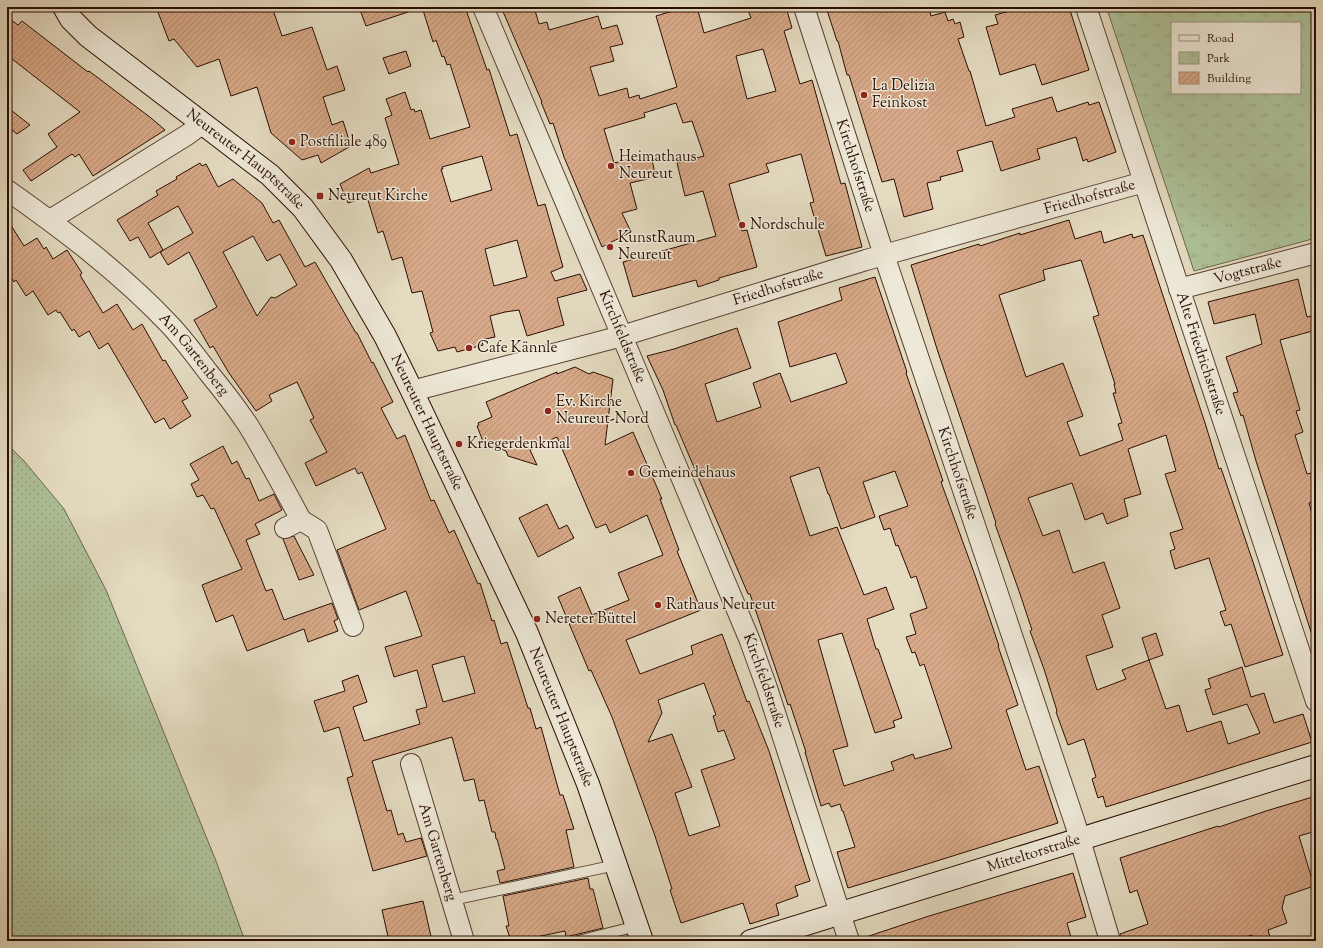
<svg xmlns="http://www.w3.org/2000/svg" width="1323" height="948" viewBox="0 0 1323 948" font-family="'Sorts Mill Goudy',serif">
  <defs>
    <pattern id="grass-dots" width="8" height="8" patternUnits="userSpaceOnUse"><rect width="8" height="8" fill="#aec198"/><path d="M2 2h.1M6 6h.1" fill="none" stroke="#96a581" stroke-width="1.8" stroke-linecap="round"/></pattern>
    <pattern id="park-tufts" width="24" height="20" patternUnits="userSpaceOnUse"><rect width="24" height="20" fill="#aec198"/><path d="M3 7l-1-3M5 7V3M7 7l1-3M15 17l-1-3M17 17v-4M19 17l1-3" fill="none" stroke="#96a581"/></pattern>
    <pattern id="building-hatch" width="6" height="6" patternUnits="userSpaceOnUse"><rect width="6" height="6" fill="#d7a988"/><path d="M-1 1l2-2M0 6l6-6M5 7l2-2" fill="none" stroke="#b99074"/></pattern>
  </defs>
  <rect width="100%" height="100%" fill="#e4dbc1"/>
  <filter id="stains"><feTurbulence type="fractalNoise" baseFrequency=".005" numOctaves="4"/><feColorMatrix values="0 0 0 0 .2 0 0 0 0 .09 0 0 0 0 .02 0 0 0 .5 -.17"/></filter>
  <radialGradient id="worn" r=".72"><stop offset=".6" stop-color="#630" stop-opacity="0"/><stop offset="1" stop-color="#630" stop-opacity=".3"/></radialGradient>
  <path fill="url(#grass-dots)" stroke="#6c674d" d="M7,444L24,461L64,509L106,590L216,861L245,941H7Z"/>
  <path fill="url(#park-tufts)" stroke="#6c674d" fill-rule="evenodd" d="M1113,7H1316V238L1194,271L1107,9ZM1172,23H1300V93H1172Z"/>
  <path fill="url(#building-hatch)" stroke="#2a0d02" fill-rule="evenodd" d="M156,7H272L282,36L312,27L327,70L337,66L345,90L323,97L332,125L343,121L351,146L321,163L318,155L302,160L271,133L257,87L231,96L219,59L197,67L174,39L169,41Z
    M359,7H413L414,10L366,26Z
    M422,7H465L487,70L489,69L510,136L517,134L538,206L545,204L563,267L551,272L555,281L580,274L587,290L557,298L564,325L527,336L519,310L505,312L490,316L495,337L481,340L483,345L457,352L455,347L438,351L430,333L433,332L422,291L412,293L402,257L392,260L383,231L378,233L367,197L348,203L340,184L369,168L371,173L399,164L385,118L392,115L386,99L405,92L411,110L414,109L415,112L421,110L430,139L470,127L450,64L447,65L444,56L442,57L436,40L433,42ZM482,156L492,190L451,202L441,169H443L442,167ZM517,240L527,277L494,286L485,249Z
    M501,7H534L539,24L547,22L549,30L598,16L602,29L617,25L623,44L610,47L614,61L590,67L599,96L627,88L629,98L639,95L640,99L677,87L656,16L686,7H697L704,33L751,18L747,7H786L792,28L784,31L800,84L812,80L841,184L845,183L862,247L826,256L810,203L814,202L801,154L766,164L769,172L729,184L742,231L747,230L757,267L719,278V280L698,287L696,280L633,297L623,262L716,236L703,191L685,196L677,163L704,156L692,121L683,123L676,103L644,113L645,117L604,129L614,163L630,159L631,162L651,156L656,177L630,183L637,209L622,213L631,232L602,247L564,157L553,123L550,124L541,102H542ZM763,49L776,91L747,99L736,56Z
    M826,7H929L931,16L945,12L948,21L953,19L955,24L960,22L964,37L958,39L969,71H970L986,126L1015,117L1012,109L1052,97L1057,112L1088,102L1089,105L1099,102L1116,152L1088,162L1087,159L1083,161L1076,137L1037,149L1040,159L1001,171L992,141L957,151L963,171L940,177L941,180L927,183L933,209L904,217L894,179L882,182L849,75H847L838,41H837Z
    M1024,7H1069L1089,70L1042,85L1035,64L1000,75L986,27L998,24L995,15Z
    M7,17L18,25L22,21L88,72L89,71L151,118L165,130L93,176L79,154L75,157L72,154L31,181L23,170L57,147L48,134L80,112L7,55Z
    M406,51L411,66L389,74L383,58Z
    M7,107L30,125L17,134L7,126Z
    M200,163L202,166L206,164L218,187L233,179L262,203L273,223L279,220L305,267L315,262L356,333H357L372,363L373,362L393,402L381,408L397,439L405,435L431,501L434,500L449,533L454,530L478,584L480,583L492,621L494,620L501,644L507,642L528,708H530L536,729L541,727L560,795H563L574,829L566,830L574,867L500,883L497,871L505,869L497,839H496L495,832H492L484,800L479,801L474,779L464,781L452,737L372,761L387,811L391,810L398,835L403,833L406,842L421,838L427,856L373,871L347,778L353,776L339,727L324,732L314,701L345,691L342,681L358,675L367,702L353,707L364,741L420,724L416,710L427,707L417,670L394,677L385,647L422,636L406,591L359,610L337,550L386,529L362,472L358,474L355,468L316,486L305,463L327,452L310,420L314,418L297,382L269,395L272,401L256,411L229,373L213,346L210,348L194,320L217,307L189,252L168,265L160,252L193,233L178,206L148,223L163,250L150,258L138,237L130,241L117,220L158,195L156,191L177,179L176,177ZM253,236L267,261L280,254L297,285L275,298L271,297L257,316L223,252ZM464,656L475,693L443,702L432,665Z
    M7,219L24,246L37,238L44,249L46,247L53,259L67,250L82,273L80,275L103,313L117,304L133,330L142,324L163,361L165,360L188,398L182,401L191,416L170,429L164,418L155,423L108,343L99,349L89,331L79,337L74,329L72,331L60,312L58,313L56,310L48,315L33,291L26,296L16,280L14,282L7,270Z
    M1069,220L1075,239L1101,231L1104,243L1132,234L1133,238L1143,235L1206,426L1219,469L1221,468L1253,562L1283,655L1245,667L1231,624L1225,626L1220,612L1226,610L1209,558L1175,569L1170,551L1175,549L1170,533L1183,529L1165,474L1176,471L1166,435L1128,449L1141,494L1124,499L1128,516L1107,524L1103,513L1085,520L1072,483L1028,498L1043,536L1059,530L1073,573L1104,562L1120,608L1102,615L1113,647L1086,656L1097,690L1126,679L1122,670L1149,660L1166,709L1179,705L1187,732L1221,721L1228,744L1260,733L1247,704L1213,715L1205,690L1211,688L1208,679L1242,667L1251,697L1264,693L1274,723L1303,714L1312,742L1106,807L1103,796L1098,798L1092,779L1096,777L1084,739L1068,745L1056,712L1057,711L1044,669L1030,631L1032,630L1019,591L995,524L996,523L937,349L911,265L979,244L980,246L1020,233V235ZM1081,260L1099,315L1093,317L1115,384H1114L1116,393H1113L1122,423L1118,424L1123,440L1080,456L1067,422L1083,416L1063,363L1026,377L999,295L1045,280L1043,270Z
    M875,277L907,372L906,373L943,481L941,482L976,578L999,646H998L1018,705L1006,710L1026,770L1039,766L1058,823L924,865L848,888L837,852L855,847L843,811H842L840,804L831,807L829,803L821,806L805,752H806L790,704L788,705L750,594H748L676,425H675L663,390L647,356L674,349L737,328L751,368L705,384L717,422L761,407L753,383L780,373L791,402L847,383L836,353L790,367L778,322L842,300L839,288ZM819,467L828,494H829L841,529L875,517L863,482L895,471L908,506L879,516L884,530L890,528L896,546L898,545L911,578L916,576L927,608L910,614L916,634L906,637L912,653L915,652L920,666L924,664L952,748L915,759L913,754L891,762L894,770L844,786L833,750L848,746L818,640L842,633L875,733L895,727L893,721L902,718L878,649H876L867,619L894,609L886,587L864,595L837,527L810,536L790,477Z
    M1298,279L1307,317L1316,315V330L1280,340L1300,410L1296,411L1303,432L1295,435L1307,474L1316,472V501L1309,503L1316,528V635H1312L1256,461L1243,415L1241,416L1233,393L1238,392L1226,357L1262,344L1255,314L1214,324L1208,302Z
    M575,367L589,374L593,372L613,379L605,445L633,432L662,499H660L679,550L677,551L701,610L626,640L640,674L693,654L691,646L722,634L747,702L749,701L769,751L810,881L795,886L798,896L776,904L779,915L750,924L743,903L681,923L670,890L672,889L655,836L612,717L591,670L589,671L558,597L580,587L592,615L629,600L618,573L663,555L647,515L610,533L606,524L596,528L557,437L530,450L537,465L508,456L506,451L494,446L486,449L477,426L479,425L478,423L492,417L486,402L557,372V374ZM704,683L716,715L713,716L718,732L724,730L735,759L701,770L720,826L689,836L675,793L692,787L672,734L648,742L662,713L658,700Z
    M223,446L232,464L237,461L246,479L249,478L259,501L274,494L282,510L255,524L260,534L246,540L266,591L272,589L284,620L332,603L338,619L334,621L338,631L308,642L304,629L247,651L233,615L216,622L202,585L242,569L214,508L211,509L203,495L197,497L191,484L199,480L190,464Z
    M547,504L559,529L567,525L574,538L538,557L519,518Z
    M294,536L314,575L299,580L283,539Z
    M1156,633L1163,655L1149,660L1142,638Z
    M1316,796V831L1299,836L1314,886L1285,896L1282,908L1287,923L1268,930L1271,941H1253L1252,935L1233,941H1121L1120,934L1148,924L1137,890L1130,893L1120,858L1218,826L1219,827L1266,811Z
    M1073,873L1086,917L1067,923L1072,941H863V938L929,916Z
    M588,878L590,889H593L603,928L566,937L565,931L517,941H511L506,926H509L503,896Z
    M423,901L432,941H389L382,910Z"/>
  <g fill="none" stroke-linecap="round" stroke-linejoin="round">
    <g stroke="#584032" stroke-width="12">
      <path id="lane" d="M452,900L616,865
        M578,941L637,926"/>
    </g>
    <g stroke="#584032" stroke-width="22">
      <g id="street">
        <path id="s1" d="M483,7L622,336L750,641L767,688L849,941"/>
        <path id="s2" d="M804,7L884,255L1075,823L1110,941"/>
        <path id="s3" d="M1086,7L1316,701"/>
        <path id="s4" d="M7,190C64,230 122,274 170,325C184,340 196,356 208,372C222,389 236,407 248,425C267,456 284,488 301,520L285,528"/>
        <path d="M50,220L187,135L202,124"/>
        <path id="s5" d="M1179,289L1316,253"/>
        <path id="s6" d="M412,391L622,336L866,260L1144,182"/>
        <path d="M301,520L317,530L353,626"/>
        <path id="s7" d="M411,764L464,941"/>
      </g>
    </g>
    <g stroke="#2a0d02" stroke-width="24">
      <g id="secondary">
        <path id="s8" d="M64,7L71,19L88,36L270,175L303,208L341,260L385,336L412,391L527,633L588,784L642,941"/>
        <path id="s9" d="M751,941L1316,766"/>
      </g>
    </g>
    <use href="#lane" stroke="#ede8d7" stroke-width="10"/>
    <use href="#street" stroke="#ede8d7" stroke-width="20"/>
    <use href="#secondary" stroke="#ede8d7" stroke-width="22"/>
  </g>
  <g fill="#8f2418" stroke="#ede8d7" stroke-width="1.5">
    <circle cx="864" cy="95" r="4"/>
    <circle cx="292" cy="142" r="4"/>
    <circle cx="611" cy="166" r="4"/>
    <rect x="316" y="192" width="8" height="8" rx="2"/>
    <circle cx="742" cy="225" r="4"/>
    <circle cx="610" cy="247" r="4"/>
    <circle cx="469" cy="348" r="4"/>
    <circle cx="548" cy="411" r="4"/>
    <circle cx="459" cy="444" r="4"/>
    <circle cx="631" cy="473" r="4"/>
    <circle cx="658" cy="605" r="4"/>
    <circle cx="537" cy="619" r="4"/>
  </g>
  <g text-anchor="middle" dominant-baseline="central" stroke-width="3" stroke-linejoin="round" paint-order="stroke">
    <g font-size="15" fill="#2a0d02" stroke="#ede8d7" text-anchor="start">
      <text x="872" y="86">La Delizia<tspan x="872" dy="17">Feinkost</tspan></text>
      <text x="300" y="142">Postfiliale 489</text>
      <text x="619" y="157">Heimathaus<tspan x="619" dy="17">Neureut</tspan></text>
      <text x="328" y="196">Neureut Kirche</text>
      <text x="750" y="225">Nordschule</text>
      <text x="618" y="238">KunstRaum<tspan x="618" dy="17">Neureut</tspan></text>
      <text x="477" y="348">Cafe Kännle</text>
      <text x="556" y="402">Ev. Kirche<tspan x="556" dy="17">Neureut-Nord</tspan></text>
      <text x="467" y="444">Kriegerdenkmal</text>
      <text x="639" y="473">Gemeindehaus</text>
      <text x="666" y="605">Rathaus Neureut</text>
      <text x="545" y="619">Nereter Büttel</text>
    </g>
    <g font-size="15" fill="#2a0d02" stroke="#ede8d7">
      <text stroke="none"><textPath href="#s8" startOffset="238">Neureuter Hauptstraße</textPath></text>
      <text stroke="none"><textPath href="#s2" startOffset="167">Kirchhofstraße</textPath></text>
      <text stroke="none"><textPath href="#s6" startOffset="705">Friedhofstraße</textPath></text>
      <text stroke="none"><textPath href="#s5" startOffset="71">Vogtstraße</textPath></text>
      <text stroke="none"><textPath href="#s6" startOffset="381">Friedhofstraße</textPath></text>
      <text stroke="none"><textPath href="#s1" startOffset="358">Kirchfeldstraße</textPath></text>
      <text stroke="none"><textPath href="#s3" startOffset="365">Alte Friedrichstraße</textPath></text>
      <text stroke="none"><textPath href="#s4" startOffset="250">Am Gartenberg</textPath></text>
      <text stroke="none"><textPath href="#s8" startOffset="562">Neureuter Hauptstraße</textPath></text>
      <text stroke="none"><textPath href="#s2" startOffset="491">Kirchhofstraße</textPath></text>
      <text stroke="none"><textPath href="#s1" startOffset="730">Kirchfeldstraße</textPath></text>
      <text stroke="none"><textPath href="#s8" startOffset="886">Neureuter Hauptstraße</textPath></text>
      <text stroke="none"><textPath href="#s7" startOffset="92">Am Gartenberg</textPath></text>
      <text stroke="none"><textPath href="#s9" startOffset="296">Mitteltorstraße</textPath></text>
    </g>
  </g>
  <rect width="1323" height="948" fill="none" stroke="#e4dbc1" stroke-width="24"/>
  <rect x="8" y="8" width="1307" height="932" fill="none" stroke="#2a0d02" stroke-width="2"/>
  <rect x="12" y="12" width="1299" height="924" fill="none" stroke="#2a0d02"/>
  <rect x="1171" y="22" width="130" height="72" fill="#ede8d7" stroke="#9f9082"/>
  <rect x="1179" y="35" width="20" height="6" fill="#ede8d7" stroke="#9f9082"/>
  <text x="1207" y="42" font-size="12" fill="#2a0d02">Road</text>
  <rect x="1179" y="52" width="20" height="12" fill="url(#park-tufts)" stroke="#9f9082"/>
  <text x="1207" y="62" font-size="12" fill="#2a0d02">Park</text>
  <rect x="1179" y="72" width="20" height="12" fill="url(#building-hatch)" stroke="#9f9082"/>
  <text x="1207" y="82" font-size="12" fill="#2a0d02">Building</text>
  <rect width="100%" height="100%" filter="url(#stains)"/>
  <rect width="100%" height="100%" fill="url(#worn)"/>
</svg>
